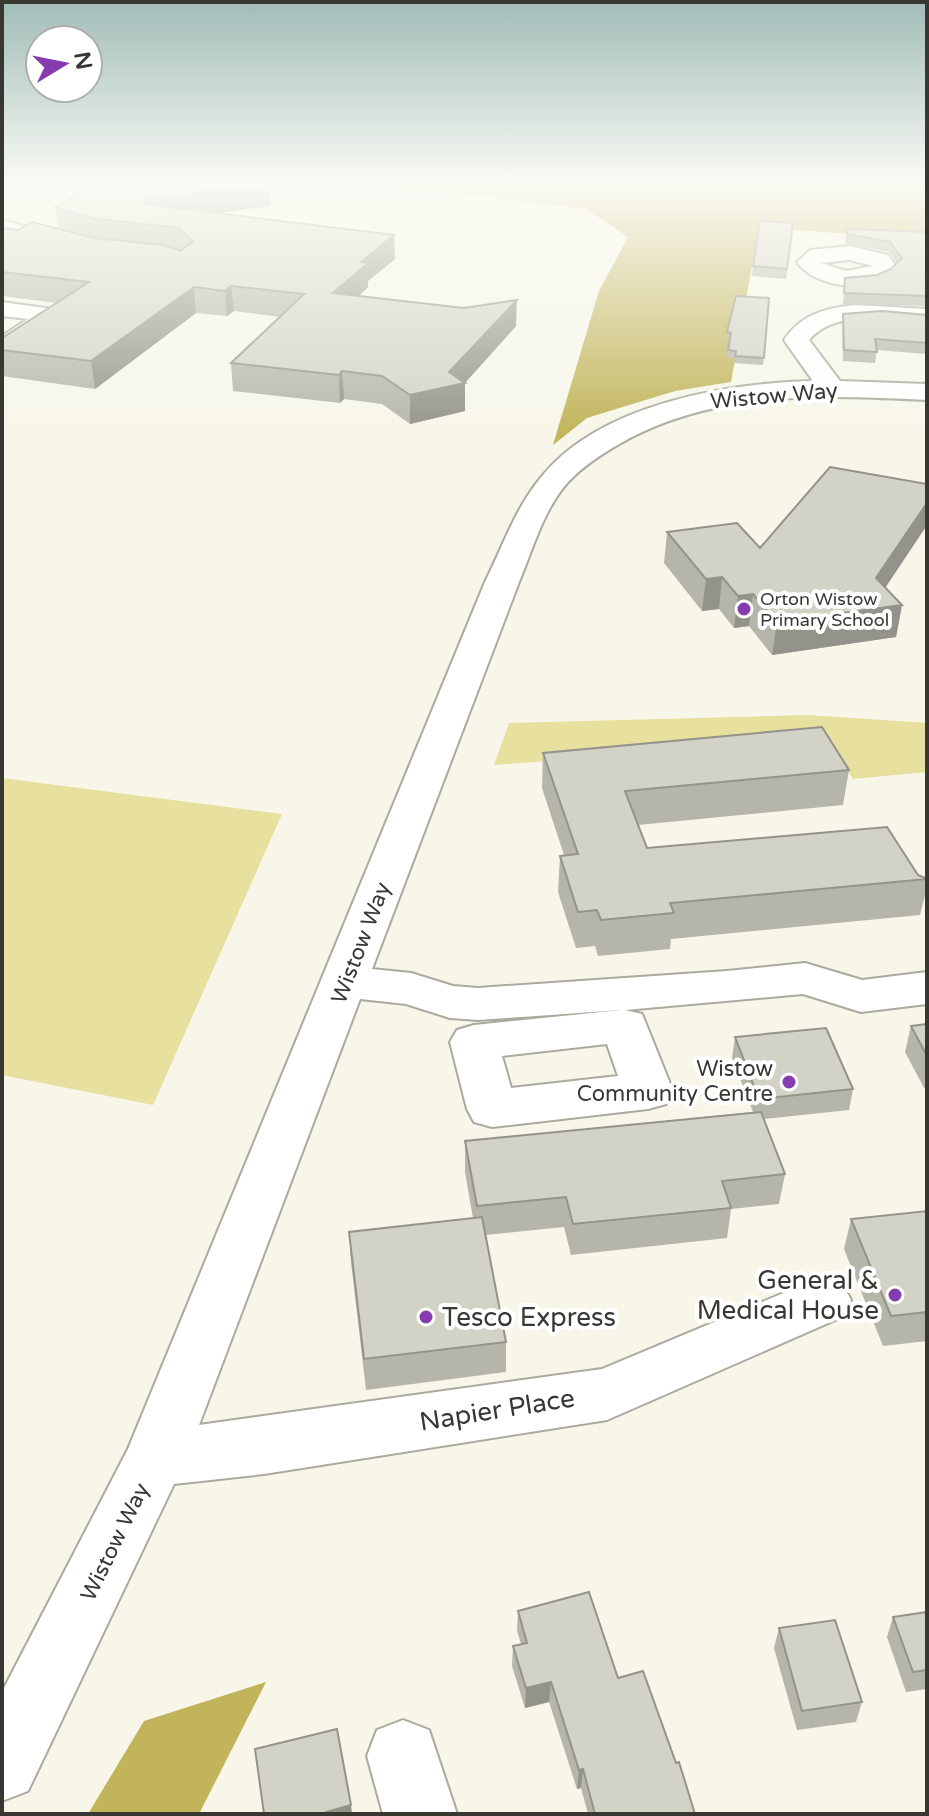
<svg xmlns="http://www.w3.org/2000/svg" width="929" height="1816" viewBox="0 0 929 1816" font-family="'Varela Round',sans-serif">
  <rect width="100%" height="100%" fill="#f7f6e9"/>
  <path fill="#e8e09f" d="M808,715L927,723V772L853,779L826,740L494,765L509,723Z
    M2,778L282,814L153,1105L2,1075Z"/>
  <path fill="#c1b45a" d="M374,183H927V240L759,227L731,382L675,391L587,418L553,445L599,291L628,237L586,209Z
    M266,1682L199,1814H88L144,1721Z"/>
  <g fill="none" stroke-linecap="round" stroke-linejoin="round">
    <g stroke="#abaa9e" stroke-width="4">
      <path id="minor" d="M2,220L77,240L80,245L69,252L2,233Z
        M850,246L888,255L897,268C876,296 816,289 797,262L810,250ZM850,260L873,266L846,271L821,263Z
        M2,302L60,310L63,315L11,352L2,355V336L28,319L2,316Z
        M856,305L927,309V323C889,320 837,308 809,340L840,381L927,384V400C823,395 715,390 621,443C600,455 578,469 563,488C542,515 532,551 519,582L372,969L411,973L453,986L478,988L727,971L805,963L862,980L927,972V1004L861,1012L803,994L625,1010L642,1014L673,1091L666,1104L648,1109L492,1127L474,1122L467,1109L450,1042L457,1030L474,1025L621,1010L478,1020L450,1018L406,1004L360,999L199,1425L602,1369L822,1277L842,1283L851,1300L842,1317L607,1420L264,1474L174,1484L28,1791L2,1801V1692L128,1449L485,582C503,546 516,506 543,475C602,404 726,383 813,381L784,340C801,314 826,308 856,305ZM607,1044L618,1076L511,1088L502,1056Z
        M403,1720L429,1730L457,1814H383L367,1756L377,1730Z"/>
    </g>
    <use href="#minor" fill="#fff" fill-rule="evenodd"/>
  </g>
  <path fill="#b5b5aa" d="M96,183H269L270,206L216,213L394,235L395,259L368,281V287L359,296L516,326L465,383V411L410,424L382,404L344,399L340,403L233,391L231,363L280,317L234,311L227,316L196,313L95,389L2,376V338L57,303L2,296V228L18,230L58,228L55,208Z
    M793,223L786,279L752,276L753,266Z
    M847,229L927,232V306L843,304L845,278L877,275L891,269L897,263L889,252L845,243Z
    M769,298L763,365L734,363L735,358H727L730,340H727V332Z
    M843,314L927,315V354L877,350L875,363L843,361L842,325Z
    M927,484V525L885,588L902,605L896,637L772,655L749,626L734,628L719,609L702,611L664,563L667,532L760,548Z
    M543,753L849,770L843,805L638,825L647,848L918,875L927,879V887L920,915L671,939L670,949L598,956L595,946L576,948L558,892L560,856L564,855L542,788Z
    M927,1024V1088H924L905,1052L911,1026Z
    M735,1037L853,1089L849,1110L764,1119L785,1174L779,1204L731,1209L727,1238L571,1255L564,1227L486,1235L506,1342V1372L366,1390L351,1262L349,1232L473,1218L465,1172V1141L753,1112L732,1058Z
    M927,1211V1341L883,1346L844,1249L851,1219Z
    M518,1611L618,1678L695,1814H588L581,1788L577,1789L549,1702L525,1708L512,1666L513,1646L521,1644L517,1631Z
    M927,1612V1689L906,1692L887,1637L893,1617Z
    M779,1628L862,1702L856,1722L797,1730L774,1648Z"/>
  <path fill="#94938b" d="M269,183L270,206L147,223V227L144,200Z
    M394,235L395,259L368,281V287L334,318L333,293L361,262Z
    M231,286L234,311L227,316L225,291Z
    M194,287L196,313L95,389L91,361Z
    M517,300L516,326L464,384L465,383V411L410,424V395L449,372Z
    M342,371L344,399L340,403L339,375Z
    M927,503V525L871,609L902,605L896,637L772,655L777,622Z
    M722,577L719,609L702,611L706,579Z
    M753,594L749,626L734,628L738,596Z
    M551,1682L549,1702L525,1708L526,1688Z
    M583,1769L581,1788L577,1789L579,1770Z
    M351,1805L352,1814H326V1812Z"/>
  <path fill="#d3d2c6" stroke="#94938b" stroke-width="2" d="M96,183H265L144,200V204L394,235L361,262L368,263L333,293L464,308L517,300L449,372L465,383L410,395L382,376L342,371L339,375L231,363L304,294L231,286L225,291L194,287L91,361L2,350V338L89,282L2,272V228L18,230L32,222L94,238L163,245L180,251L193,242L179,228L96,219L55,208Z
    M760,221L793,223L787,269L753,266Z
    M847,229L927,232V296L844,293L845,278L877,275L891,269L902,258L890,242L847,234Z
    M736,296L769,298L764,358L735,356L736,351L728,350L731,333L727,332Z
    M882,311L927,315V343L875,339L877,352L844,350L843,314Z
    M830,467L927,484V503L876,578L902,605L777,622L753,594L738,596L722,577L706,579L667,532L737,523L760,548Z
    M822,727L849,770L625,791L647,848L887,827L918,875L927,879L670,903L674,913L601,920L597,910L578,912L560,856L578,854L543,753Z
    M927,1024V1056L911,1026Z
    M826,1028L853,1089L759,1099L735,1037Z
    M761,1112L785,1174L722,1181L731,1208L573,1224L566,1197L477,1206L465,1141Z
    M927,1211V1312L891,1316L851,1219Z
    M482,1217L506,1342L364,1359L349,1232Z
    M589,1592L618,1678L643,1671L676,1763L679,1762L695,1814H595L583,1769L579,1770L551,1682L526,1688L513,1646L527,1643L518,1611Z
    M927,1612V1670L913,1672L893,1617Z
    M835,1620L862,1702L802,1711L779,1628Z
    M337,1729L351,1805L326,1812V1814H264L255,1749Z"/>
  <linearGradient id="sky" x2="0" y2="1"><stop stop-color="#a0bcb7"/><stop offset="0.42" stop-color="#fbfbf5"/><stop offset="1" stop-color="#fbfbf5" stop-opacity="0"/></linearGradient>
  <rect width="929" height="438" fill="url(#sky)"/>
  <g fill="#863cae" stroke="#fff" stroke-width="3">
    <circle cx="744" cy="609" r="8"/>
    <circle cx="789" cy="1082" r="8"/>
    <circle cx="895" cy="1295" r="8"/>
    <circle cx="426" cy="1317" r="8"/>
  </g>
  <g text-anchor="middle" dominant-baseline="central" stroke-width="8" stroke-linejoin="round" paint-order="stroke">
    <g font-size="18" fill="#383732" stroke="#fff" text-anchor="start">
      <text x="760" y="599">Orton Wistow<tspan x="760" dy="21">Primary School</tspan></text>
    </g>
    <g font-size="22" fill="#383732" stroke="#fff">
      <text transform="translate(774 396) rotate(-5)">Wistow Way</text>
      <text transform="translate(361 943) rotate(-69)">Wistow Way</text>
      <text transform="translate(115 1542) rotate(-64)">Wistow Way</text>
    </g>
    <g font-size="22" fill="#383732" stroke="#fff" text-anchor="end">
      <text x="773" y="1069">Wistow<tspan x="773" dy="25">Community Centre</tspan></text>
    </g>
    <g font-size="26" fill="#383732" stroke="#fff" text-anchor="end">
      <text x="879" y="1280">General &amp;<tspan x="879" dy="30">Medical House</tspan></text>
      <text x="442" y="1317" text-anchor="start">Tesco Express</text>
    </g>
    <g font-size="26" fill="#383732" stroke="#fff">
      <text transform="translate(497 1410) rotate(-9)">Napier Place</text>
    </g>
  </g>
  <rect width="929" height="1816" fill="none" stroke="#383732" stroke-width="8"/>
  <g transform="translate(64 64) rotate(80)"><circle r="38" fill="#ffffff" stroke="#afafad" stroke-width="2"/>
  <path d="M0-6L14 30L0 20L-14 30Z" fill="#863cae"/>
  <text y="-12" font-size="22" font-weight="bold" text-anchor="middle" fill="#383732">N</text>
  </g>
</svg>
